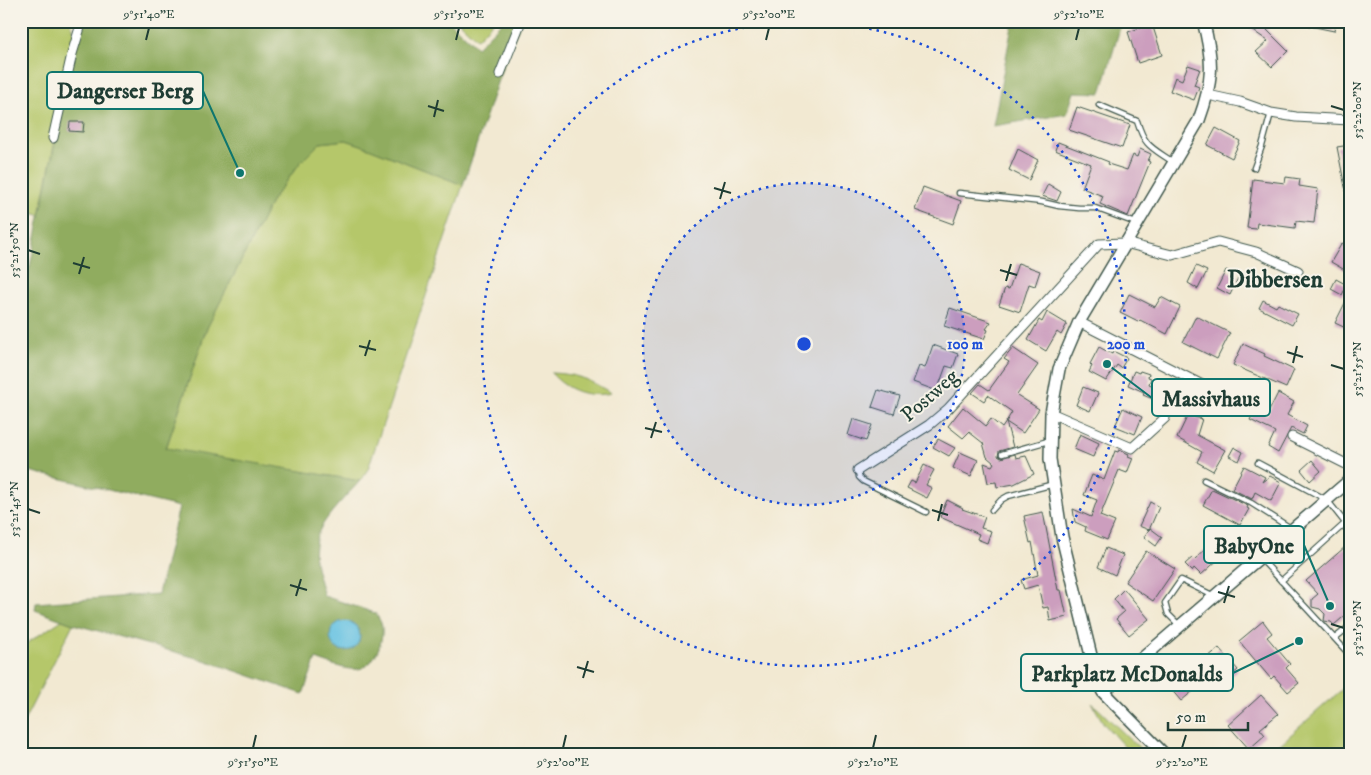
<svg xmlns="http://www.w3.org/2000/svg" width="1371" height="775" viewBox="0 0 1371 775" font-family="'IM FELL DW Pica',serif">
  <rect width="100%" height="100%" fill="#f7f3e8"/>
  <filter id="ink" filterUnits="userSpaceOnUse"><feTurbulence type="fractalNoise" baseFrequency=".02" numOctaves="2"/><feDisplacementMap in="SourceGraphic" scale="10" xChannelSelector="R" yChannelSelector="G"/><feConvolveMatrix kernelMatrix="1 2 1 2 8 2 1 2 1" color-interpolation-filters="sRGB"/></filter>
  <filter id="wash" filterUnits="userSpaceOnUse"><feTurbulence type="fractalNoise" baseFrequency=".0096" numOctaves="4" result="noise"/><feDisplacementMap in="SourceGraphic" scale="20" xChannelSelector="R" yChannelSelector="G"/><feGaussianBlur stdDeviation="1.12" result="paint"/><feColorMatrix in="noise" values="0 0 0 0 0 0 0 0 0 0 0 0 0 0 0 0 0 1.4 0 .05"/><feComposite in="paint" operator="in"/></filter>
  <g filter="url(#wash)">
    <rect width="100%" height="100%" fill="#f2e9d2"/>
    <path fill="#b5c76a" stroke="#6a824f" d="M21,21H70L76,36L40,215L21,211Z
      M458,21H494L477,39Z
      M346,140L361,145L463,185L368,469L360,481L166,449L206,330L272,200L300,163L320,143Z
      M551,373C577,374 588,379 611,393C588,398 567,391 551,373Z
      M62,620L73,624L21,727V647Z
      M1347,685L1350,688V754H1269Z
      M1092,703L1146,754H1131L1104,724Z"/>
    <path fill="#90ac5e" stroke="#587449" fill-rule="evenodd" d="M81,21H449L477,47L503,21H521L500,74L463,185L361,145L346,140L320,143L300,163L272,200L206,330L166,448L360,481C345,498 317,523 315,545C312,561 320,580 324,596L375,613C377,616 380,620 381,623C386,637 375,666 359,669C348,671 327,663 316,659L303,694L204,660L73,624L35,610L36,603L158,594L179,507L21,469V311L61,113ZM351,623L358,629L345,650L336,648L331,631L337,624Z
      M1013,21H1122L1101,93L1074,92L1067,114L993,126Z"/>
    <path fill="#64c1e2" stroke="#427f8b" d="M330 636a15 15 0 1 1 30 0a15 15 0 1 1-30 0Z"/>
    <g id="blocks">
      <path fill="#cc9ebe" d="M1239,21H1273L1267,30L1288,51L1272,67L1256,52L1268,41Z
        M1305,21H1336L1334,31L1305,25Z
        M1152,24L1162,55L1138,63L1128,32Z
        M1188,65L1200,69L1194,85L1199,87L1194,100L1170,91L1175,77L1182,80Z
        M1077,107L1130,125L1122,148L1069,130Z
        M70,122H84L83,132L69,131Z
        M1216,128L1240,141L1232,158L1207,145Z
        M1058,142L1109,162L1108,164L1127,170L1133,155L1137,157L1140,149L1151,154L1148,161L1150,162L1128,216L1100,204L1103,196L1082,188L1091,164L1055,150Z
        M1350,145V192H1346L1337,147Z
        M1018,149L1038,160L1029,180L1009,170Z
        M1286,177L1300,179L1299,186L1318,189L1314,223L1296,221L1295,228L1257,223L1256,229L1247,228L1253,179L1285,183Z
        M1048,184L1061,192L1057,201L1042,196Z
        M923,187L961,201L953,224L915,210Z
        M1342,243L1350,247V273L1331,262Z
        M1018,263L1040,271L1035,286L1029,284L1020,312L999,305L1005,288L1009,289Z
        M1196,266L1207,271L1198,289L1188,283Z
        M1226,270L1239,276L1230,295L1217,288Z
        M1336,279L1347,285L1342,295L1331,289Z
        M1350,293V330L1335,323Z
        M1129,294L1155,307L1161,297L1180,307L1167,334L1140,320L1138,322L1120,313Z
        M1263,300L1276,307L1278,304L1298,314L1292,325L1259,308Z
        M950,308L991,322L986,329L988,330L984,339L944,326Z
        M1047,312L1067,324L1061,335L1057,332L1046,351L1028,340L1039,320L1042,322Z
        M1196,316L1230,333L1217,359L1183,342Z
        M1243,344L1265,354L1264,356L1294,370L1286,388L1233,365Z
        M933,345L958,354L953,368L946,366L937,391L913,382L919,366L925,368Z
        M1099,347L1112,354L1113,351L1127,358L1121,368L1117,365L1106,381L1089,372L1092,366L1090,364Z
        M1013,348L1038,365L1017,395L1039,409L1023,433L1006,422L1012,412L988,395L984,401L972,393L980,384L989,390L1009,362L1004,359Z
        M1134,371L1139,373L1140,371L1149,374L1148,377L1151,378L1149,384L1166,391L1167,388L1190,399L1183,413L1153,398V399L1143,395L1144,392L1128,385Z
        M1083,387L1098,393L1090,411L1076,405Z
        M878,390L900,396L894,414L872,407Z
        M1278,393L1294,402L1287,415L1307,426L1303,434L1291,428L1278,453L1268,447L1275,432L1250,420L1255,410L1267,415Z
        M963,407L986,426L991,419L1002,428L1006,422L1013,447L999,451L998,456L1001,458L1015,454L1016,458L1026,456L1034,474L1014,484L997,487L996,482L988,483L984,463L992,466L994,463L987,457L983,443L969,432L963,438L948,426Z
        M1123,408L1142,417L1135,434L1115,426Z
        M1188,415L1202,419L1197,435L1225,450L1213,471L1197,462L1202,452L1177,438Z
        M853,419L872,425L866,441L848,435Z
        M1080,434L1099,443L1093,457L1074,449Z
        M938,439L955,448L949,456L933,447Z
        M1234,447L1243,452L1239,461L1229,456Z
        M1119,450L1129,454L1128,456L1133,458L1127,473L1119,470L1100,516L1115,522L1107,540L1085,531L1086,527L1075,522L1073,509L1091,517L1097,500L1084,495L1092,475L1104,480L1115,451L1118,452Z
        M960,452L978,460L971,476L953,468Z
        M1312,460L1321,471L1310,481L1301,470Z
        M924,465L934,470L926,485L932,488L927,498L907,488L911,481L915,483Z
        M1244,466L1265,477L1262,482L1270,476L1281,482L1271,501L1255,492L1252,499L1232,489Z
        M1212,489L1248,506L1247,508L1249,509L1240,525L1203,505Z
        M947,500L963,508L962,509L985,517L981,528L991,531L987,543L977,539L979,534L940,517Z
        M1150,502L1159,507L1149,530L1139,526Z
        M1043,512L1058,590H1061L1067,617L1050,621L1048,607L1043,608L1038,585L1024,589L1021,580L1038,575L1032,542L1030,543L1024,516Z
        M1150,528L1162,537L1156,546L1144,537Z
        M1210,545L1221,557L1201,575L1194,568L1192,571L1185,564L1193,557L1195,559Z
        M1345,547L1350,552V611L1334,625L1331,622L1324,621L1325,614L1320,609L1312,607V599L1318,594L1306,581Z
        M1106,548L1123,555L1115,575L1098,567Z
        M1146,551L1175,569L1153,601L1125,582Z
        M1124,589L1149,619L1129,635L1116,619L1124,612L1114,599Z
        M1263,621L1272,633L1267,637L1290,664L1286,668L1299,683L1288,692L1274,676L1271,679L1239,641Z
        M1219,648L1238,670L1220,685L1212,675L1181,701L1170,688Z
        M1261,695L1278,714L1260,729L1265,735L1249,749L1228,725Z"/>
    </g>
  </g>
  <g filter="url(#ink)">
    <use href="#blocks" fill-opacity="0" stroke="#3f574c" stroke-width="1"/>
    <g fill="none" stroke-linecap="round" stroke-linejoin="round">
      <g stroke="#3f574c" stroke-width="7">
        <path id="service" d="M1099,105L1137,121C1145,147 1151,147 1173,162
          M1254,168L1262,146L1271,113
          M959,193L1042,202L1059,206L1079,208H1095L1136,223
          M1002,454L1048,441
          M1258,463L1327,500L1350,529
          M858,470L859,477L863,481L926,512
          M1204,480L1251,503L1292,529
          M992,510L1001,500L1008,496L1054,484
          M1260,558L1350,655
          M1281,581L1350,519
          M1180,626L1168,614L1165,603L1181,580L1214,596
          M1335,638L1350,626"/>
      </g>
      <g stroke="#3f574c" stroke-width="11">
        <path id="minor" d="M500,74L521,21
          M1208,95L1240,102L1271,113L1296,117L1350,120
          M53,138L72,54L82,21
          M1079,322L1204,386
          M1051,413L1132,448L1165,418
          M1292,437L1350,466
          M858,470L929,425L948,409L1099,244L1125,243L1172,255L1218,242L1256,252L1298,271"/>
      </g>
      <g stroke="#3f574c" stroke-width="14">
        <path id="tertiary" d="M1103,692L1350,480
          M1164,754L1103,692L1097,680L1062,537L1050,459L1051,413L1059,369L1079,322L1199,120C1213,82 1214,61 1203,21"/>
      </g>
      <use href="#service" stroke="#fff" stroke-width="4.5"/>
      <use href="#minor" stroke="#fff" stroke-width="9"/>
      <use href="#tertiary" stroke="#fff" stroke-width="11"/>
    </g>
  </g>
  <path fill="none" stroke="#1f3d34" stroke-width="2" d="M146,40L149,28M456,40L459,28M766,40L769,28M1076,40L1079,28M428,106L444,111M1331,106L1344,110M434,117L438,100M714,188L731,193M720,199L725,182M28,250L40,254M73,263L90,268M1000,270L1017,275M79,274L84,257M1006,281L1011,264M359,346L376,350M1287,352L1303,357M365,356L370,340M1293,363L1297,346M1331,365L1344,369M645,428L662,432M651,438L656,422M28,509L40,513M932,510L948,515M938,521L942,504M290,585L307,590M1218,592L1235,597M296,596L301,579M1224,603L1229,586M1331,624L1344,628M577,667L594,672M583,678L588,661M253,748L256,735M563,748L566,735M873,748L876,735M1182,748L1186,735"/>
  <circle cx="804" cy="344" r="161" fill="#1d4ed8" fill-opacity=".12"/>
  <g fill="none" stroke="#1d4ed8" stroke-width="2.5" stroke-dasharray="2.5 5">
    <circle cx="804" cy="344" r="161"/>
    <circle cx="804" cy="344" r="322"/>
  </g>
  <g text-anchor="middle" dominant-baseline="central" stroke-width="4" stroke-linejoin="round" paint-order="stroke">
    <g font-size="21" fill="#1f3d34" stroke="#f7f3e8">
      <text transform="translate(930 396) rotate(-41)">Postweg</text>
    </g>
    <g font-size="24" font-weight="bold" fill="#1f3d34" stroke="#f7f3e8">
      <text x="1275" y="280">Dibbersen</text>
    </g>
  </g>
  <circle cx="804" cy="344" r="8" fill="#1d4ed8" stroke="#f7f3e8" stroke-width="2.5"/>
  <g font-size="15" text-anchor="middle" font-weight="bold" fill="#1d4ed8" stroke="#f7f3e8" stroke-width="4" stroke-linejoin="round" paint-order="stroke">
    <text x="965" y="349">100 m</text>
    <text x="1126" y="349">200 m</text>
  </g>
  <path fill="none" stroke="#0f766e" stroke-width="2" d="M240 173L203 91M1107 364L1152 398M1330 606L1304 545M1299 641L1233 673"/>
  <g fill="#0f766e" stroke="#f7f3e8" stroke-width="2">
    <circle cx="240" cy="173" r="5"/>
    <circle cx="1107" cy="364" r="5"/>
    <circle cx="1330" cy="606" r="5"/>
    <circle cx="1299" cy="641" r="5"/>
  </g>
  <g fill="#f7f3e8" stroke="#0f766e" stroke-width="2">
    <rect x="47" y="72" width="156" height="37" rx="5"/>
    <rect x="1152" y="379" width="118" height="37" rx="5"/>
    <rect x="1204" y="526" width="100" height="37" rx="5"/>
    <rect x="1021" y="654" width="212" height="37" rx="5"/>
  </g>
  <g font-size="22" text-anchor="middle" font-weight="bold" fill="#1f3d34">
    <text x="125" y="98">Dangerser Berg</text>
    <text x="1211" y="406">Massivhaus</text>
    <text x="1254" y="553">BabyOne</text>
    <text x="1127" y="681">Parkplatz McDonalds</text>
  </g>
  <rect width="1371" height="775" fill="none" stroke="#f7f3e8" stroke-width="55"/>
  <path d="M1168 722v8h80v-8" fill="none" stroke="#1f3d34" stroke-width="2.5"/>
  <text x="1176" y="722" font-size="15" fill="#1f3d34" stroke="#f7f3e8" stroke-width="4" paint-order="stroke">50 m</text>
  <rect x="28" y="28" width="1316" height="720" fill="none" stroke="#1f3d34" stroke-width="2"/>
  <g font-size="12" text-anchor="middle" fill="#1f3d34">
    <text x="149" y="18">9°51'40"E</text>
    <text x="459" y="18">9°51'50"E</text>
    <text x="769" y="18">9°52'00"E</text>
    <text x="1079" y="18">9°52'10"E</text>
    <text transform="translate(1357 110) rotate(-90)" y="4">53°22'00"N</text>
    <text transform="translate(14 250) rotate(-90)" y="4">53°21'50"N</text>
    <text transform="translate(1357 369) rotate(-90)" y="4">53°21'55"N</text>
    <text transform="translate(14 509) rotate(-90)" y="4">53°21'45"N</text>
    <text transform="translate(1357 628) rotate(-90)" y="4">53°21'50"N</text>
    <text x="253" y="766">9°51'50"E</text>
    <text x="563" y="766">9°52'00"E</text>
    <text x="873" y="766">9°52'10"E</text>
    <text x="1182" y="766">9°52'20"E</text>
  </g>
</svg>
